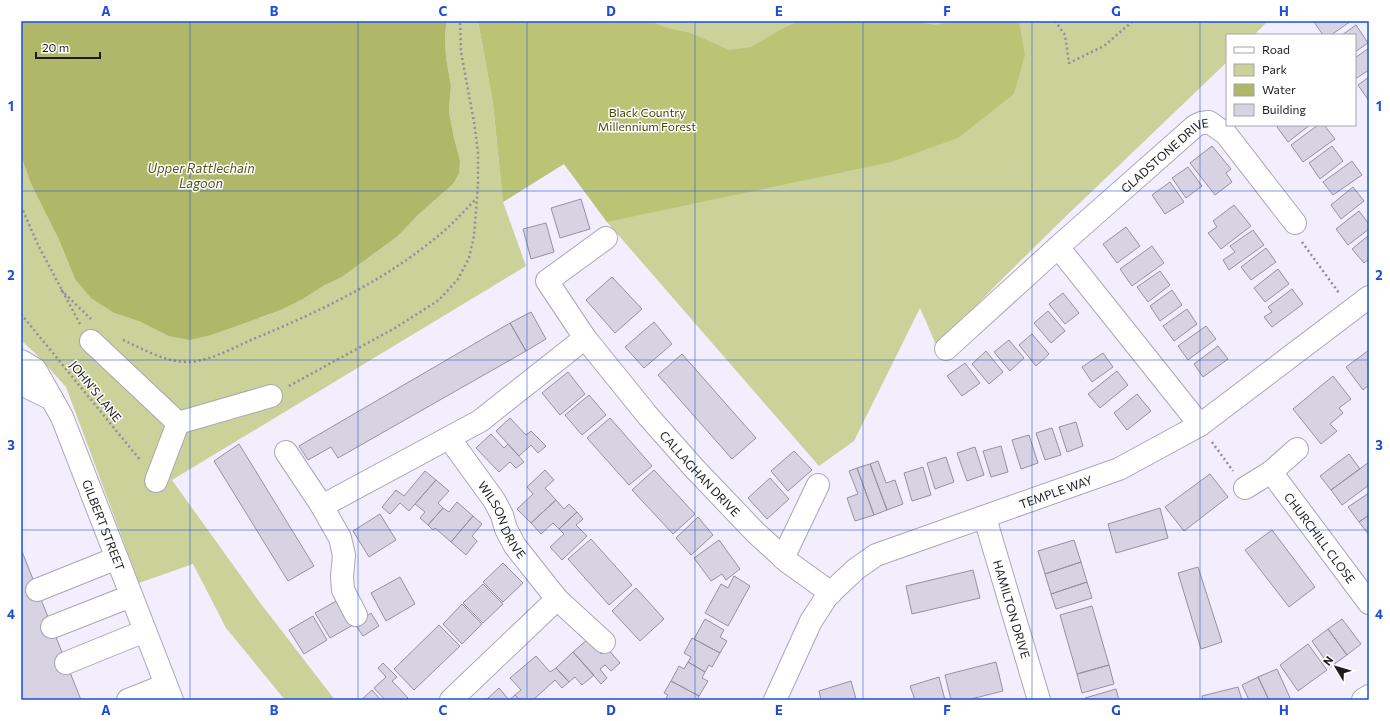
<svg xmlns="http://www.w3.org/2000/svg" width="1390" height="721" viewBox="0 0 1390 721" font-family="Commissioner,sans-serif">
  <rect width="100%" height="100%" fill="#f2eefe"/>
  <path fill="#cad29a" d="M447,21H478L493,104L503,202L526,266L172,480L261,604L335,700H285L226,628L193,564L139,583L66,387L39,357L21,340V156L31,184L59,240L75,279L114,313L141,322L260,318L281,310L303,299L325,285L342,277L398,236L418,215L453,184L460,160L454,138L449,111L451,85L446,58L445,35Z
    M516,21H1268L1254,35H1227V62L1062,220L997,284L937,347L920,308L854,441L819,466L607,222L564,164Z"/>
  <path fill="#bbc475" d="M478,21H650L667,28L691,33L729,50L751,47L780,30L798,21H914L936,25L952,21H1019L1025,55L1014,94L958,138L891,162L607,222L564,164L503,202L493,104Z"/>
  <path fill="#afb869" d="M21,21H447L445,35L446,58L451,85L449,111L454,138L460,160L459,173L453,184L418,215L398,236L342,277L325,285L303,299L281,310L211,335L190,340L169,336L141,322L114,313L91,298L75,279L59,240L31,184L21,156Z"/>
  <path fill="#d7d3e2" stroke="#9591a0" d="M1315,21H1351L1331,35H1323L1314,22Z
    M1356,25L1368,43L1355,52V35H1342Z
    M1369,48V70L1355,79V58Z
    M1369,77V101L1358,85Z
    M1279,125H1310L1288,142L1277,127Z
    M1318,125H1324L1335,139L1303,162L1291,145Z
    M1212,146L1231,169L1226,173L1232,182L1215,195L1190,163Z
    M1332,146L1343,161L1320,179L1309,163Z
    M1352,161L1362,175L1333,195L1323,182Z
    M1188,167L1202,186L1186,198L1172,178Z
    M1170,182L1184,202L1165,214L1152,195Z
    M1353,187L1364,201L1341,219L1331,205Z
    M581,199L590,229L560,238L551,208Z
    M1234,205L1251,226L1221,249L1208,233L1217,227L1213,221Z
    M1359,211L1369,224V229L1348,245L1336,229Z
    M546,223L554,252L531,259L523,229Z
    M1126,227L1140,246L1117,263L1103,244Z
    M1253,230L1264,245L1229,270L1223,260L1235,252L1230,246Z
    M1369,235V259L1364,263L1352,249Z
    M1152,246L1164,263L1132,286L1120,269Z
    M1266,248L1276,262L1251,280L1241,267Z
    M1278,269L1289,284L1265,302L1254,288Z
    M1160,271L1170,285L1148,302L1137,287Z
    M612,277L642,309L615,333L586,300Z
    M1292,289L1303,304L1272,327L1264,317L1272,312L1268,307Z
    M1172,290L1182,305L1160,321L1150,306Z
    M1063,293L1079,313L1065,324L1049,304Z
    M1187,309L1197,324L1174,341L1163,326Z
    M1048,311L1065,331L1051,343L1034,323Z
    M531,312L546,339L526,351L510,323Z
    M654,322L672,344L644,368L625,347Z
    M510,323L526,351L338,458L331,447L308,460L299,446Z
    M1206,326L1216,339L1188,360L1178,346Z
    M1032,334L1049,354L1036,366L1019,345Z
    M1009,340L1024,358L1010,371L994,352Z
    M1218,346L1228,359L1203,377L1194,364Z
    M1369,350V385L1363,390L1346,367Z
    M986,351L1003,372L989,384L972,364Z
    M1103,353L1113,367L1092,382L1082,367Z
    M682,354L756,438L732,459L658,375Z
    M965,363L980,383L962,396L947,376Z
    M1117,371L1128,385L1100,408L1088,394Z
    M568,372L585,394L560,415L542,393Z
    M1333,376L1351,399L1339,408L1343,413L1330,424L1337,431L1321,444L1293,409Z
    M1137,394L1151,411L1127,430L1114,413Z
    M589,395L606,415L582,435L565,415Z
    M510,418L526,435L531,431L546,446L538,453L531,445L519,456L496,431Z
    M610,418L652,466L629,485L587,438Z
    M1076,422L1083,446L1067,452L1059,427Z
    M1052,428L1061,455L1045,460L1036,433Z
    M491,434L504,448L508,444L524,462L516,468L510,462L499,472L476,448Z
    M1029,435L1038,463L1021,469L1012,440Z
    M239,444L314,566L288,581L214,461Z
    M1001,446L1008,472L991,477L983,451Z
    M975,447L984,475L967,481L957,453Z
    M794,451L812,470L788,491L771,471Z
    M1349,454L1360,469L1331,490L1320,476Z
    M946,457L954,482L935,489L927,463Z
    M878,461L886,483L895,480L903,504L887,510L870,464Z
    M1369,462V485L1342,505L1331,490Z
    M870,464L887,510L874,515L857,468Z
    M923,467L931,495L912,501L904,473Z
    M857,468L874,515L855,521L847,498L858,494L849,471Z
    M545,470L554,480L545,488L556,500L531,523L517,509L533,494L527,487Z
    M654,470L695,514L673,534L632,490Z
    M425,471L436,480L409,511L400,503L390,514L382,507L396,490L404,496Z
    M1210,474L1228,497L1184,531L1165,507Z
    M770,478L789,499L767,519L748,498Z
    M436,480L449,491L438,503L443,508L428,525L420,518L425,512L415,504Z
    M1369,493V515L1359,522L1348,507Z
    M556,500L564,509L569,504L577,512L559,529L553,523L541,534L531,523Z
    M457,502L473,516L451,542L435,528L433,530L428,525L443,508L449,512Z
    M1160,508L1168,538L1116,553L1108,524Z
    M577,512L583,519L576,525L587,536L562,560L550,547L564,534L559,529Z
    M380,514L396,540L369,557L353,531Z
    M1369,515V535L1359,522Z
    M473,516L482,524L472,536L477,541L466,555L451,542Z
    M698,517L713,535L691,555L676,538Z
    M1272,530L1315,587L1289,607L1245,550Z
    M591,539L632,585L609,605L568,559Z
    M719,540L740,569L726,580L722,574L711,581L694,558Z
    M1074,540L1081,562L1045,574L1038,551Z
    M21,549L52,627L81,700H21Z
    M1081,562L1087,582L1051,594L1045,574Z
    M503,563L523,583L503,602L483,582Z
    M1198,567L1222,642L1201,649L1178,573Z
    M973,570L980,598L912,614L906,586Z
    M734,576L750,586L728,626L705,613L721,584L728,588Z
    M400,577L415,604L386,621L371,593Z
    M1087,582L1092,598L1056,609L1051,594Z
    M483,584L503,604L483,623L463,603Z
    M636,588L664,619L640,641L612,611Z
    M338,600L353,625L330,638L315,613Z
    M462,604L482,624L462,644L443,624Z
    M1092,606L1109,665L1077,674L1060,615Z
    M371,613L379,626L363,636L355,624Z
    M313,616L327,640L304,654L289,630Z
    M705,619L724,630L720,637L727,641L720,653L694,639Z
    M1342,619L1361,644L1347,655L1328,629Z
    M439,625L460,646L414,690L394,669Z
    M1328,629L1347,655L1330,667L1312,641Z
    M692,638L720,653L712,667L709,665L705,672L688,662L691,657L684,653Z
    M588,639L601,654L607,648L620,663L611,671L605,665L600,669L607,678L601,684L573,652Z
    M1308,644L1327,670L1298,691L1280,665Z
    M573,652L594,675L582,685L575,677L569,682L556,668Z
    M536,656L550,672L556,668L569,682L562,688L555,680L533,700H520L515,695L521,690L510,678Z
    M688,662L705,672L702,678L708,681L699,696L671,681L679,666L684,669Z
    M996,662L1003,691L967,700H951L945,675Z
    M383,663L397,677L392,681L408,698L405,700H385L374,688L386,677L378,668Z
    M1109,665L1114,684L1082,693L1077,674Z
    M1277,669L1291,700H1269L1258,677Z
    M939,677L945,700H915L910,686Z
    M1258,677L1269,700H1249L1242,685Z
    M671,681L699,696L697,700H665L668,695L664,693Z
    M851,681L856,699L821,700L819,691Z
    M1238,687L1242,700H1203L1202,696Z
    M499,688L509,700H486Z
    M1116,689L1119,700H1086L1085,698Z
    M372,690L381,700H361Z
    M515,695L520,700H509Z"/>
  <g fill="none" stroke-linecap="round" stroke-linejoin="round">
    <g stroke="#aaa6b4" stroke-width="24">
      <g id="minor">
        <path d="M1058,247L1200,425"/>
        <path d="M585,338L547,281L606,238"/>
        <path d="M91,341L178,423L271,396"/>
        <path id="s1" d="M946,349L1058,247L1195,126L1201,123L1209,122L1226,134L1295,223"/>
        <path id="s2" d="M21,361L35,369L62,417L172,700"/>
        <path d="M21,384L52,399"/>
        <path id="s3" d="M449,438L494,500L502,515L506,529L515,546L557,599L604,642"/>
        <path d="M286,452L322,506L340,538L344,555L342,576L343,590L356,615"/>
        <path id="s4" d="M1271,472L1369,603"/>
        <path d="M156,481L178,423"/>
        <path d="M1245,488L1271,472L1297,449"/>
        <path id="s5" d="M322,506L480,421L585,338L648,416L694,468L756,533L788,562L831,593"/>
        <path id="s6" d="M985,518L1039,700"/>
        <path d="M783,558L818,485"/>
        <path d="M37,590L117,558"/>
        <path d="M52,627L131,596"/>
        <path d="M66,663L145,631"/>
        <path d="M128,700L166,685"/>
        <path d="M451,700L557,599"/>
        <path id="s7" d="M775,700L811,621L828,595L856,569L876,555L1119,469L1200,425L1369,297"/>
        <path d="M1363,700L1369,696"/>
      </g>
    </g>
    <path stroke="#908d98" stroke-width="2.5" stroke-dasharray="2 3" stroke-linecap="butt" d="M1055,21L1065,35L1069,63L1104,46L1133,21
      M21,206L38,245L80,324
      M1302,242L1339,293
      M61,290L91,319
      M21,314L141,461
      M123,340C143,349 163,361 186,362C208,362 231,349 251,340C316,313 383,282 438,236C452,225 464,211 477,198L478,184V152L474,122L461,52L460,21
      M289,386L395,328L439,300L458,279L469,258L474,236L477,199
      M1212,442L1233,471"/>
    <use href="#minor" stroke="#fff" stroke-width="22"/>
  </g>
  <path fill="none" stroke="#1d4ed8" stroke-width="1" stroke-opacity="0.55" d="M190,21V700M358,21V700M527,21V700M695,21V700M863,21V700M1032,21V700M1200,21V700M21,191H1369M21,360H1369M21,530H1369"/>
  <g text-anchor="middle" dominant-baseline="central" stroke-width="3" stroke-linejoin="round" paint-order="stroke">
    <g font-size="12" fill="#424708" stroke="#fff">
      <text x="647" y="112">Black Country<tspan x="647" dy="14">Millennium Forest</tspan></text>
    </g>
    <g font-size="12" fill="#1d1b20" stroke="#fff">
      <text stroke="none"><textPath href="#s1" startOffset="293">GLADSTONE DRIVE</textPath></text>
      <text transform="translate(96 391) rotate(51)">JOHN'S LANE</text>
      <text stroke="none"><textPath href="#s5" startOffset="491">CALLAGHAN DRIVE</textPath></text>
      <text stroke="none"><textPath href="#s7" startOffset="371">TEMPLE WAY</textPath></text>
      <text stroke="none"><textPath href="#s3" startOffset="98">WILSON DRIVE</textPath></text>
      <text stroke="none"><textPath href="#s2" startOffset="187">GILBERT STREET</textPath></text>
      <text stroke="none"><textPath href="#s4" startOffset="82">CHURCHILL CLOSE</textPath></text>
      <text stroke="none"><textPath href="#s6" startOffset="95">HAMILTON DRIVE</textPath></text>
    </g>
    <g font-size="13" font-style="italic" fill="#4f551a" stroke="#fff">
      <text x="201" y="168">Upper Rattlechain<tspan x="201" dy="15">Lagoon</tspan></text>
    </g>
  </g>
  <rect width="1390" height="721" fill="none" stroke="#ffffff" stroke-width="44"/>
  <rect x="1226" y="34" width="130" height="92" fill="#ffffff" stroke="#a5a4a6"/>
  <rect x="1234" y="47" width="20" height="6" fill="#ffffff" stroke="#a5a4a6"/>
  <text x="1262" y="54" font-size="12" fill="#1d1b20">Road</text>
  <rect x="1234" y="64" width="20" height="12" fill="#cad29a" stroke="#a5a4a6"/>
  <text x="1262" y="74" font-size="12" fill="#1d1b20">Park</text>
  <rect x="1234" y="84" width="20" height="12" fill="#afb869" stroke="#a5a4a6"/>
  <text x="1262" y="94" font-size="12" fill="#1d1b20">Water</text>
  <rect x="1234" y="104" width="20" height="12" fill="#d7d3e2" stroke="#a5a4a6"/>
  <text x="1262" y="114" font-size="12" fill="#1d1b20">Building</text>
  <g transform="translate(1336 667) rotate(308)" stroke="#ffffff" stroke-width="3" paint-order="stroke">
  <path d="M0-3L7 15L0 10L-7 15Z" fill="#1d1b20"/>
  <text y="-6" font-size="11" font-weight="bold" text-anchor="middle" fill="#1d1b20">N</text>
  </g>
  <path d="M36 52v6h64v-6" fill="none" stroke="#1d1b20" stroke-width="2"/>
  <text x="42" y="52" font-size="12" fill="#1d1b20" stroke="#ffffff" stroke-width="3" paint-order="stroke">20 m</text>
  <rect x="22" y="22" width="1346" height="677" fill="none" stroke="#1d4ed8" stroke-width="1.5"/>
  <g font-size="13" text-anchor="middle" font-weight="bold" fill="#1d4ed8">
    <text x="106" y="16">A</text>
    <text x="274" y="16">B</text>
    <text x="443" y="16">C</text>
    <text x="611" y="16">D</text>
    <text x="779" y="16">E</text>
    <text x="947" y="16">F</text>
    <text x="1116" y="16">G</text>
    <text x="1284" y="16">H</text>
    <text x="11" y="111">1</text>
    <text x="1379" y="111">1</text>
    <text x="11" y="280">2</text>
    <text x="1379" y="280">2</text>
    <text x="11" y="450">3</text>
    <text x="1379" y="450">3</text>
    <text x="11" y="619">4</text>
    <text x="1379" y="619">4</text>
    <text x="106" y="715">A</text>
    <text x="274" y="715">B</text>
    <text x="443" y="715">C</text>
    <text x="611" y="715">D</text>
    <text x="779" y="715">E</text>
    <text x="947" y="715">F</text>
    <text x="1116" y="715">G</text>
    <text x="1284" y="715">H</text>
  </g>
</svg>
